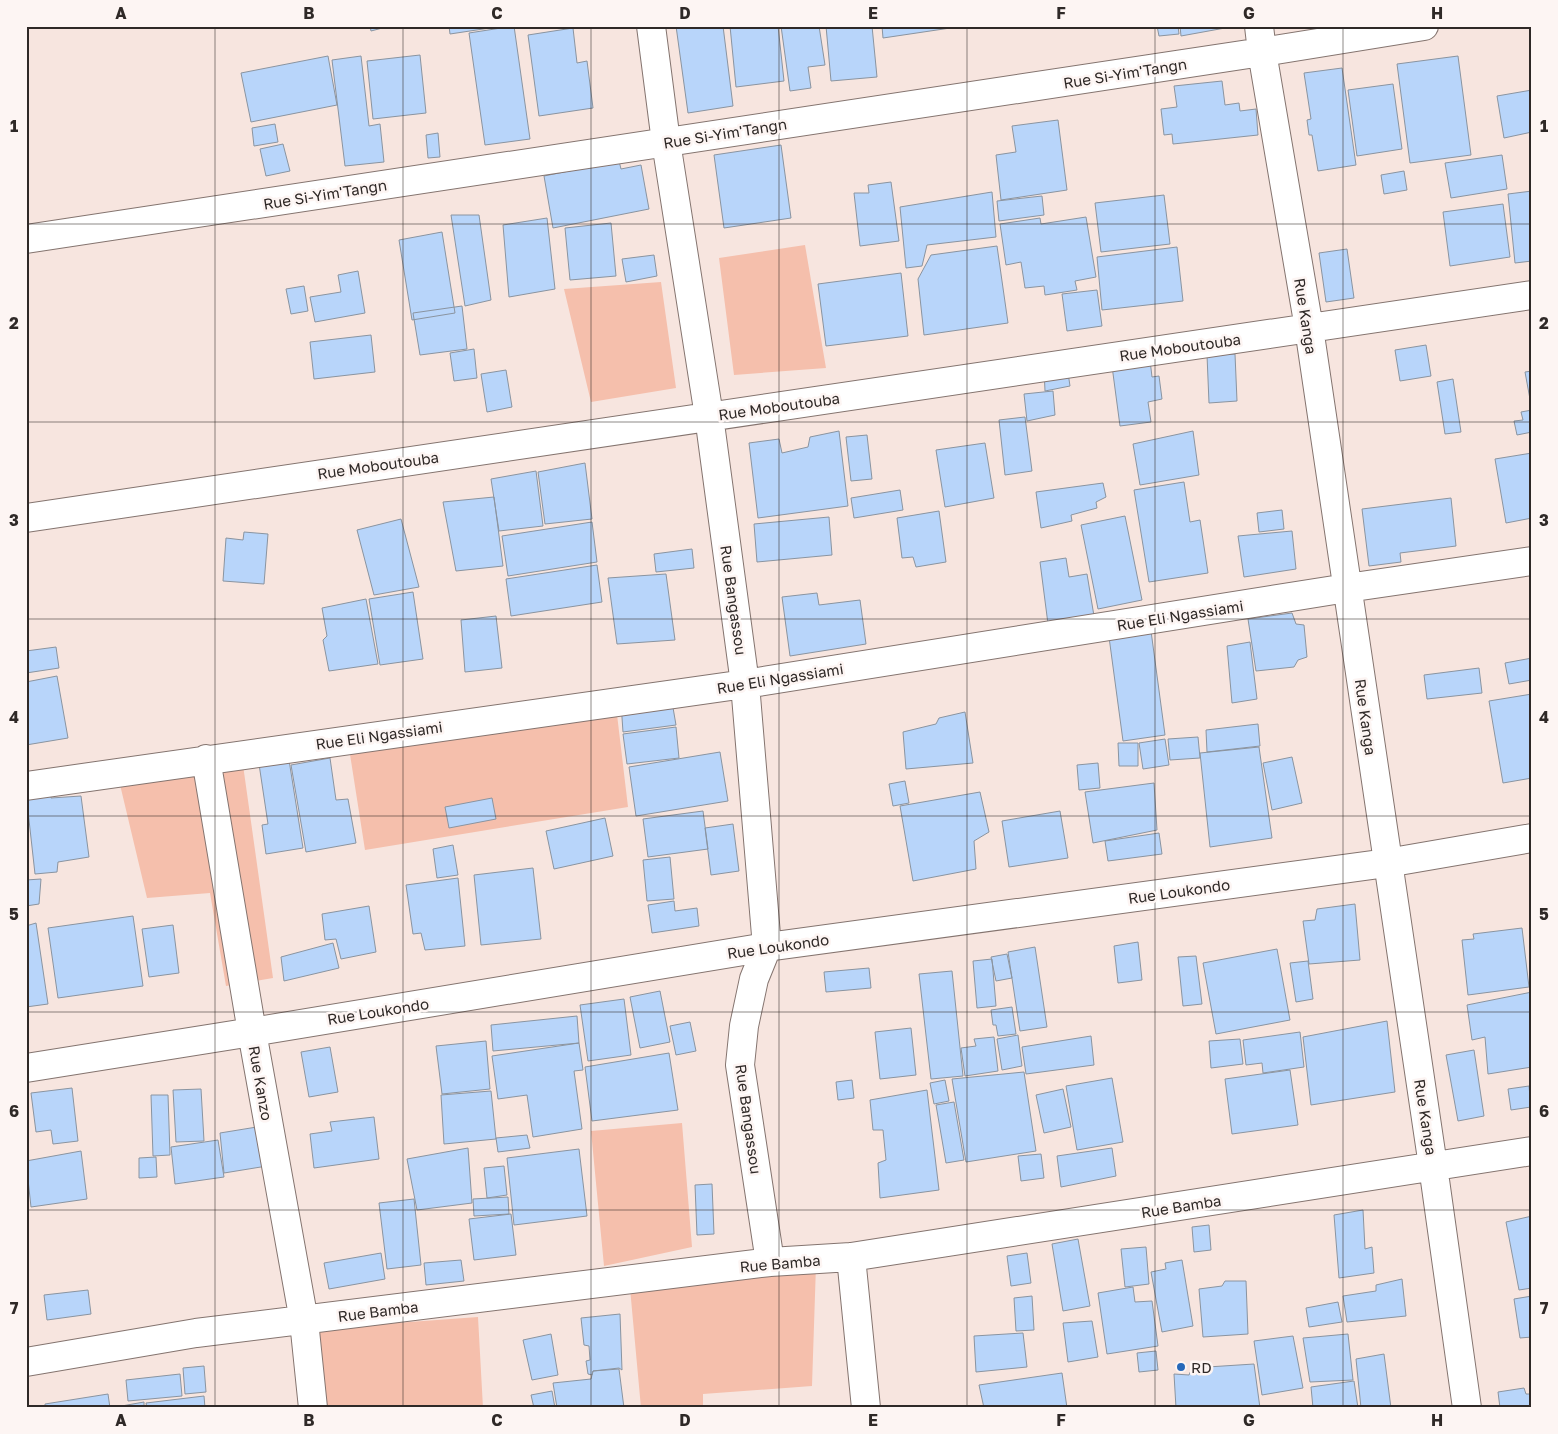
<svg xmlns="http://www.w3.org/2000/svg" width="1558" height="1434" viewBox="0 0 1558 1434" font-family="'Golos Text',sans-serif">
  <rect width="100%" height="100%" fill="#f7e5df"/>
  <path fill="#f5bfac" d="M805,245L826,368L734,375L719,258Z
    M661,282L676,388L591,402L564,289Z
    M616,706L628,807L365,850L349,748Z
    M243,765L273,978L226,986L210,893L147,898L117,772Z
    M682,1123L692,1247L604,1266L591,1131Z
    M816,1265L812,1386L703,1394V1408H641L630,1288Z
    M478,1317L483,1408H327L314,1329Z"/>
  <path fill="#b8d5fa" stroke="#8a94a0" d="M370,26H390L371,31Z
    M449,26H503L450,34Z
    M514,26L530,139L485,145L469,33Z
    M676,26H723L733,106L688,113Z
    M730,26H778L784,81L736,87Z
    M781,26H819L825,65L808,67L811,88L790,91Z
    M826,26H872L877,77L831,81Z
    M882,26H957V27L883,38Z
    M1157,26H1178L1179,34L1159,36Z
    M1180,26H1225V28L1181,36Z
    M573,28L577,63L587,61L593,108L539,116L528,35Z
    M420,55L426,113L373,119L367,61Z
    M328,56L337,105L251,122L241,73Z
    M361,56L369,126L380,124L384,162L345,166L332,60Z
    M1458,56L1471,155L1410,163L1397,64Z
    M1342,68L1356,165L1318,171L1312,135H1309L1307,120L1311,119L1304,73Z
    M1222,81L1225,105L1239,103L1240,111L1256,109L1258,135L1173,144L1172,134L1164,135L1161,109L1177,107L1174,86Z
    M1393,84L1402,149L1357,156L1348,90Z
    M1532,90V132L1504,138L1497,96Z
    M1058,120L1067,190L1001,200L996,155L1016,152L1012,126Z
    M275,124L278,142L254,146L252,128Z
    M438,133L440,157L428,158L426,135Z
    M283,144L290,171L266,176L260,149Z
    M781,145L791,218L724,228L714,155Z
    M1502,155L1507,189L1451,198L1445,163Z
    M619,161L621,169L641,165L649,209L553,228L544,176Z
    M1404,171L1407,190L1384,194L1381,175Z
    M891,182L899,241L860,246L854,193H869L868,185Z
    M1532,191V261L1515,263L1508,194Z
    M992,192L996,237L927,245L922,266L906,268L900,207Z
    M1164,195L1170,244L1101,252L1095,203Z
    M1042,196L1044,215L999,221L997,201Z
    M1503,204L1510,257L1450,266L1443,212Z
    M451,215H479L491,300L465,306Z
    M1086,217L1096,277L1075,281L1077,290L1045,295L1044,286L1025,288L1021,262L1006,265L1000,224L1040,218L1041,224Z
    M547,218L555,289L509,297L503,225Z
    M611,223L616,276L570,280L565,228Z
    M442,232L455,313L412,320L399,240Z
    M997,246L1008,323L924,335L918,279L931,255Z
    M1177,247L1183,301L1102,310L1097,257Z
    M1347,249L1354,298L1326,302L1319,253Z
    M654,255L657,276L626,282L622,259Z
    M358,271L365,313L315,322L310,297L341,292L338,275Z
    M901,273L908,336L826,346L818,284Z
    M304,286L308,311L291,314L286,289Z
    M1097,290L1102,326L1067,331L1062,294Z
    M462,306L467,349L420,355L413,313Z
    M371,335L375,372L314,379L310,342Z
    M1426,345L1431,376L1400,381L1395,350Z
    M474,349L477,378L454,381L450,353Z
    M1235,354L1237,401L1209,403L1207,355Z
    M1150,360L1152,377L1159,376L1162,399L1148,402L1151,422L1120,426L1112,366Z
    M1067,366L1070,386L1045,391L1044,369Z
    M506,370L512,407L487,412L481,374Z
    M1532,371V432L1517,435L1514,421L1523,420L1521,412L1532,410L1525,372Z
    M1453,379L1461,432L1445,434L1437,382Z
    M1053,391L1055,415L1027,421L1024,394Z
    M1025,417L1032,471L1005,475L999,420Z
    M839,431L848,506L758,518L749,443L779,439L782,453L808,447L810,437Z
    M1193,431L1199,475L1140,485L1133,444Z
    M867,435L872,479L851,481L846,437Z
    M985,443L994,498L945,507L936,450Z
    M1532,453V518L1506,523L1495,459Z
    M585,463L592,519L545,524L538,472Z
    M536,471L543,526L499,531L491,479Z
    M1184,482L1190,522L1200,520L1208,573L1149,582L1134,490Z
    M1103,483L1106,497L1096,502L1097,508L1071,515L1072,521L1041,528L1036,492Z
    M900,490L903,510L854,518L851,498Z
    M494,497L503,566L456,571L443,502Z
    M1451,498L1456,546L1400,553L1401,562L1369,566L1362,509Z
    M1282,510L1284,529L1259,532L1257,513Z
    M939,511L946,562L916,567L913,557L902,558L897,518Z
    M1125,516L1142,600L1098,609L1081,525Z
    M829,517L832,555L757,562L754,524Z
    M401,519L419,587L374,595L357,530Z
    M592,522L597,562L508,576L502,536Z
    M1292,531L1296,569L1244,577L1238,536Z
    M244,532L268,534L264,584L223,581L226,538L243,540Z
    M692,549L694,568L656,572L654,554Z
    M1066,558L1069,577L1087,574L1094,616L1048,624L1040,562Z
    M597,565L602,602L511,616L506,579Z
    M666,574L675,640L617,644L608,578Z
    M413,592L423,659L380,665L369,599Z
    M817,593L819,605L860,600L866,644L790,656L782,597Z
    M366,599L378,664L329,671L323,640L327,636L322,608Z
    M1292,613L1296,624L1304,625L1307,657L1298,660L1294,667L1256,671L1248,619Z
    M496,616L502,668L465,672L461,620Z
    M1151,631L1165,735L1123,741L1109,637Z
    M1250,642L1257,699L1232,703L1227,646Z
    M56,647L59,668L26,673V651Z
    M1532,658V680L1509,684L1505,663Z
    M1479,668L1482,693L1427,699L1424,675Z
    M57,676L68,738L26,745V682Z
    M1532,694V778L1503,783L1489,701Z
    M671,696L676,725L623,732L621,703Z
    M965,712L973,763L906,769L903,732L936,724L939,718Z
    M1258,724L1260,746L1207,752L1206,730Z
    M676,727L679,758L627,764L623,734Z
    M1198,737L1200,758L1170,760L1168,739Z
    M1165,739L1169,765L1143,769L1139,743Z
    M1118,743H1138V766H1119Z
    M1259,747L1272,838L1210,847L1200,753Z
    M720,752L728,801L636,816L629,767Z
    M1292,757L1302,803L1272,810L1263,763Z
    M330,758L336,800L348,799L356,843L306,852L291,765Z
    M289,760L303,848L266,854L262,825L268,824L259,764Z
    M1098,763L1100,788L1079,790L1077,765Z
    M905,781L909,803L893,806L889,784Z
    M1154,783L1157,830L1093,843L1085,792Z
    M51,789V798L81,796L89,857L58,862L57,872L35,874L26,793Z
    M980,792L989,832L974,841L976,869L913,881L900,806Z
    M492,798L496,819L449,828L445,807Z
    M703,811L708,849L648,857L643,819Z
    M1060,811L1068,858L1009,867L1002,821Z
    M605,818L613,856L554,869L546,831Z
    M733,824L739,871L711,875L705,828Z
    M1159,833L1162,854L1108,861L1105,841Z
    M453,845L458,875L437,878L433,849Z
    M670,857L674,899L647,901L643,860Z
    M533,868L541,939L481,945L474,875Z
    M458,878L465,946L425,950L421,933L413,934L406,885Z
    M41,879L39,904L26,906V880Z
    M674,901L675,911L697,908L699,926L652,933L648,905Z
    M1355,904L1360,960L1309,964L1303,921L1315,920L1317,909Z
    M369,906L376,952L341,959L336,939L325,940L322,914Z
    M133,916L143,986L58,998L48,928Z
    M36,923L48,1004L26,1007V926Z
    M173,925L179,973L149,977L142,929Z
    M1522,928L1529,987L1468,995L1462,940L1474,939L1473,934Z
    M1138,942L1142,980L1118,983L1114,946Z
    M333,943L339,968L284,981L281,957Z
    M1035,947L1047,1027L1020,1031L1008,952Z
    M1277,949L1290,1020L1216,1034L1203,963Z
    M1007,954L1012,978L996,981L991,957Z
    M1196,956L1202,1004L1183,1006L1178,957Z
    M992,959L996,1006L977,1008L973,961Z
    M1308,961L1313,999L1296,1002L1290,963Z
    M869,968L871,988L826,992L824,972Z
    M952,971L963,1076L931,1079L919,974Z
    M660,991L670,1042L640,1048L630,997Z
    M1532,992V1067L1488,1074L1485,1037L1472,1040L1467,1005Z
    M624,999L631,1055L588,1061L580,1005Z
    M1012,1007L1016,1034L998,1036L996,1025H993L991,1010Z
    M577,1016L579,1043L493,1051L491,1025Z
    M1387,1021L1395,1092L1311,1105L1303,1037Z
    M690,1022L696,1051L676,1055L670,1026Z
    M911,1028L916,1075L880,1079L875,1032Z
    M1300,1032L1304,1067L1263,1073L1262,1063L1246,1065L1243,1040Z
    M1018,1035L1022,1066L1002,1070L997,1039Z
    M1091,1036L1094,1065L1026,1074L1022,1047Z
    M994,1037L998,1071L965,1076L961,1048L976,1046L974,1039Z
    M1240,1039L1243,1064L1211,1068L1209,1041Z
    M486,1041L490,1089L442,1094L436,1046Z
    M579,1043L583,1070L574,1071L582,1129L533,1137L527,1095L498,1099L492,1056Z
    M330,1047L338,1092L309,1097L301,1052Z
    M1474,1050L1484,1116L1458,1121L1446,1055Z
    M669,1053L678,1110L592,1121L585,1067Z
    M1290,1070L1298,1125L1232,1134L1225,1079Z
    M1024,1072L1036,1151L966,1162L952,1079Z
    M1112,1078L1123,1142L1077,1150L1066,1086Z
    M852,1080L854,1098L838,1100L836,1082Z
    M945,1080L949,1101L934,1104L930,1083Z
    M1529,1086L1531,1107L1511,1110L1508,1089Z
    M72,1088L78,1141L53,1144L51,1130L36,1132L31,1093Z
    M201,1089L204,1141L176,1142L173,1090Z
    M1063,1089L1071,1127L1044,1133L1036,1095Z
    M927,1090L939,1190L880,1198L878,1163L886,1160L883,1130H873L870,1100Z
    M491,1091L496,1139L444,1144L441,1095Z
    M151,1095H168L170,1155L153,1156Z
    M954,1102L964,1160L946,1163L936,1105Z
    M374,1117L379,1159L314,1168L310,1134L332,1131L330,1122Z
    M263,1126L267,1166L224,1173L220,1133Z
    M527,1135L530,1148L498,1152L496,1138Z
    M218,1140L224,1177L175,1184L171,1147Z
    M468,1148L472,1203L417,1210L407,1159Z
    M1112,1148L1116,1176L1061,1187L1057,1156Z
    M579,1149L587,1216L514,1225L507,1158Z
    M81,1151L87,1199L31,1207L26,1161Z
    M1041,1154L1044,1178L1021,1181L1018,1156Z
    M156,1157L157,1177L139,1178V1158Z
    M504,1166L507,1195L487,1198L484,1168Z
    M712,1184L714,1234L697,1235L695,1185Z
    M508,1197L509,1214L474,1216L473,1199Z
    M414,1199L421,1265L387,1269L379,1203Z
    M1363,1210L1365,1249L1372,1247L1374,1273L1339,1278L1334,1215Z
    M511,1214L516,1255L474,1260L469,1219Z
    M1532,1216V1288L1519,1290L1506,1222Z
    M1209,1225L1211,1250L1194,1252L1192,1227Z
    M1078,1239L1090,1306L1063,1311L1052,1244Z
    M1146,1247L1149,1284L1125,1287L1121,1249Z
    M381,1253L385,1279L329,1289L324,1263Z
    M1027,1253L1031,1283L1011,1286L1007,1256Z
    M461,1260L464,1281L426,1285L424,1263Z
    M1182,1260L1193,1326L1162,1332L1151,1272L1166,1269L1165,1263Z
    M1402,1279L1406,1316L1347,1322L1343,1296L1376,1291V1285Z
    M1225,1281H1246L1248,1334L1203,1337L1199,1289L1222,1286Z
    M1133,1287L1135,1302L1152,1301L1158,1346L1107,1354L1098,1293Z
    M88,1290L91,1314L47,1320L44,1295Z
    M1032,1296L1034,1330L1016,1331L1014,1298Z
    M1532,1296V1337L1520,1338L1514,1299Z
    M1338,1302L1342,1322L1309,1327L1306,1308Z
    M620,1314L622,1370L619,1368L593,1371L592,1375L588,1374L586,1361L590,1360L589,1346L584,1345L581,1318Z
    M1092,1321L1098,1357L1068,1362L1063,1323Z
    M1023,1333L1027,1367L976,1372L974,1336Z
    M551,1334L558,1375L532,1380L523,1340Z
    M1348,1334L1353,1380L1310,1382L1303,1338Z
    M1293,1336L1303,1388L1262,1395L1254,1341Z
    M1156,1351L1158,1370L1139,1372L1137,1353Z
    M1384,1354L1391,1408H1361L1356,1359Z
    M1254,1364L1260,1408H1176L1174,1374L1189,1375L1192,1368Z
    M204,1366L206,1392L185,1394L183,1368Z
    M619,1369L624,1408H557L553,1383L591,1379L593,1371Z
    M1062,1373L1067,1408H984L979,1385Z
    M180,1374L182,1396L128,1401L126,1380Z
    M1354,1381L1358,1408H1313L1311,1387Z
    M1524,1388L1526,1394H1532V1408H1500L1498,1392Z
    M552,1391L555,1408H534L531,1395Z
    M108,1394L110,1408H45V1404Z
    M204,1396L205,1408H147L146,1403Z
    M144,1402V1408H116V1407Z"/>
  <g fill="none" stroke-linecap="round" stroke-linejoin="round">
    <g stroke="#84746f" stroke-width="30">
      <path id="street" d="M651,26L666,142L709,416L745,684L767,947L754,979L744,1026L740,1065L770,1262
        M1259,26L1262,52L1309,328L1433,1166L1467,1408
        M26,239L1262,52L1424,26
        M26,518L1532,295
        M206,759L252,1032L304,1321L313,1408
        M26,786L745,684L1347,588L1532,561
        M26,1068L252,1032L767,947L1387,863L1532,838
        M851,1257L866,1408
        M26,1362L196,1333L770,1262L851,1257L1532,1151"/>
    </g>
    <use href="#street" stroke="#fff" stroke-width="28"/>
  </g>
  <path fill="none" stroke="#2f2927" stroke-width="1" stroke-opacity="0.55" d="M215,26V1408M403,26V1408M591,26V1408M779,26V1408M967,26V1408M1155,26V1408M1343,26V1408M26,224H1532M26,422H1532M26,619H1532M26,816H1532M26,1012H1532M26,1210H1532"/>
  <circle fill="#2668b9" stroke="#fdf5f3" stroke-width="2" cx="1181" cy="1367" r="5"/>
  <g text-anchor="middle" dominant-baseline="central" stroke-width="5" stroke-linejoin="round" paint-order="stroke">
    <g font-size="15" fill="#2f2927" stroke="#fdf5f3">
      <text transform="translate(1125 73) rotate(-9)">Rue Si-Yim'Tangn</text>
      <text transform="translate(725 133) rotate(-9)">Rue Si-Yim'Tangn</text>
      <text transform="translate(325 194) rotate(-9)">Rue Si-Yim'Tangn</text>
      <text transform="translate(1306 316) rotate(81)">Rue Kanga</text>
      <text transform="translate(1180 347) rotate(-8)">Rue Moboutouba</text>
      <text transform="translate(779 406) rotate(-8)">Rue Moboutouba</text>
      <text transform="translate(378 465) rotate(-8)">Rue Moboutouba</text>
      <text transform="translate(734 600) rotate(82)">Rue Bangassou</text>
      <text transform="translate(1180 615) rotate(-9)">Rue Eli Ngassiami</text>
      <text transform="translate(780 678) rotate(-9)">Rue Eli Ngassiami</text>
      <text transform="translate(1366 717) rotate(82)">Rue Kanga</text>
      <text transform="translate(379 735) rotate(-8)">Rue Eli Ngassiami</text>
      <text transform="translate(1179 891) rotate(-8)">Rue Loukondo</text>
      <text transform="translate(778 946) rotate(-8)">Rue Loukondo</text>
      <text transform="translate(378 1011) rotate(-9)">Rue Loukondo</text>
      <text transform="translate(261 1083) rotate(80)">Rue Kanzo</text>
      <text transform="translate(1426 1117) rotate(81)">Rue Kanga</text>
      <text transform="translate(749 1119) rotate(82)">Rue Bangassou</text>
      <text transform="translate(1181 1206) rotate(-9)">Rue Bamba</text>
      <text transform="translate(780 1263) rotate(-5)">Rue Bamba</text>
      <text transform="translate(378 1311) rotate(-7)">Rue Bamba</text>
    </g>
    <g font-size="15" fill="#2f2927" stroke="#fdf5f3" text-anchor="start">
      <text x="1191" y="1367">RD</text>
    </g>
  </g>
  <rect width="1558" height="1434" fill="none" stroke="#fdf5f3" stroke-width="55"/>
  <rect x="28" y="28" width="1502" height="1378" fill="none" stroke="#2f2927" stroke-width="2"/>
  <g font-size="16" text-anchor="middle" font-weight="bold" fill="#2f2927">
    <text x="121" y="19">A</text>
    <text x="309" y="19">B</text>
    <text x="497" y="19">C</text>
    <text x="685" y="19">D</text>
    <text x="873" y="19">E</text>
    <text x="1061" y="19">F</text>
    <text x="1249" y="19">G</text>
    <text x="1437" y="19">H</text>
    <text x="14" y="132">1</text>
    <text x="1544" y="132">1</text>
    <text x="14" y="329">2</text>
    <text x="1544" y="329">2</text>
    <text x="14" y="526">3</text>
    <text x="1544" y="526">3</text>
    <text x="14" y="723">4</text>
    <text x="1544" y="723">4</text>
    <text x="14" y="920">5</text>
    <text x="1544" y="920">5</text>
    <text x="14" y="1117">6</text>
    <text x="1544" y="1117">6</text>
    <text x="14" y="1314">7</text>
    <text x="1544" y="1314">7</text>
    <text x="121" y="1426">A</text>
    <text x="309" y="1426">B</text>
    <text x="497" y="1426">C</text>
    <text x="685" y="1426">D</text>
    <text x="873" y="1426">E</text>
    <text x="1061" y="1426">F</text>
    <text x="1249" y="1426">G</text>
    <text x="1437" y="1426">H</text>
  </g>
</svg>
